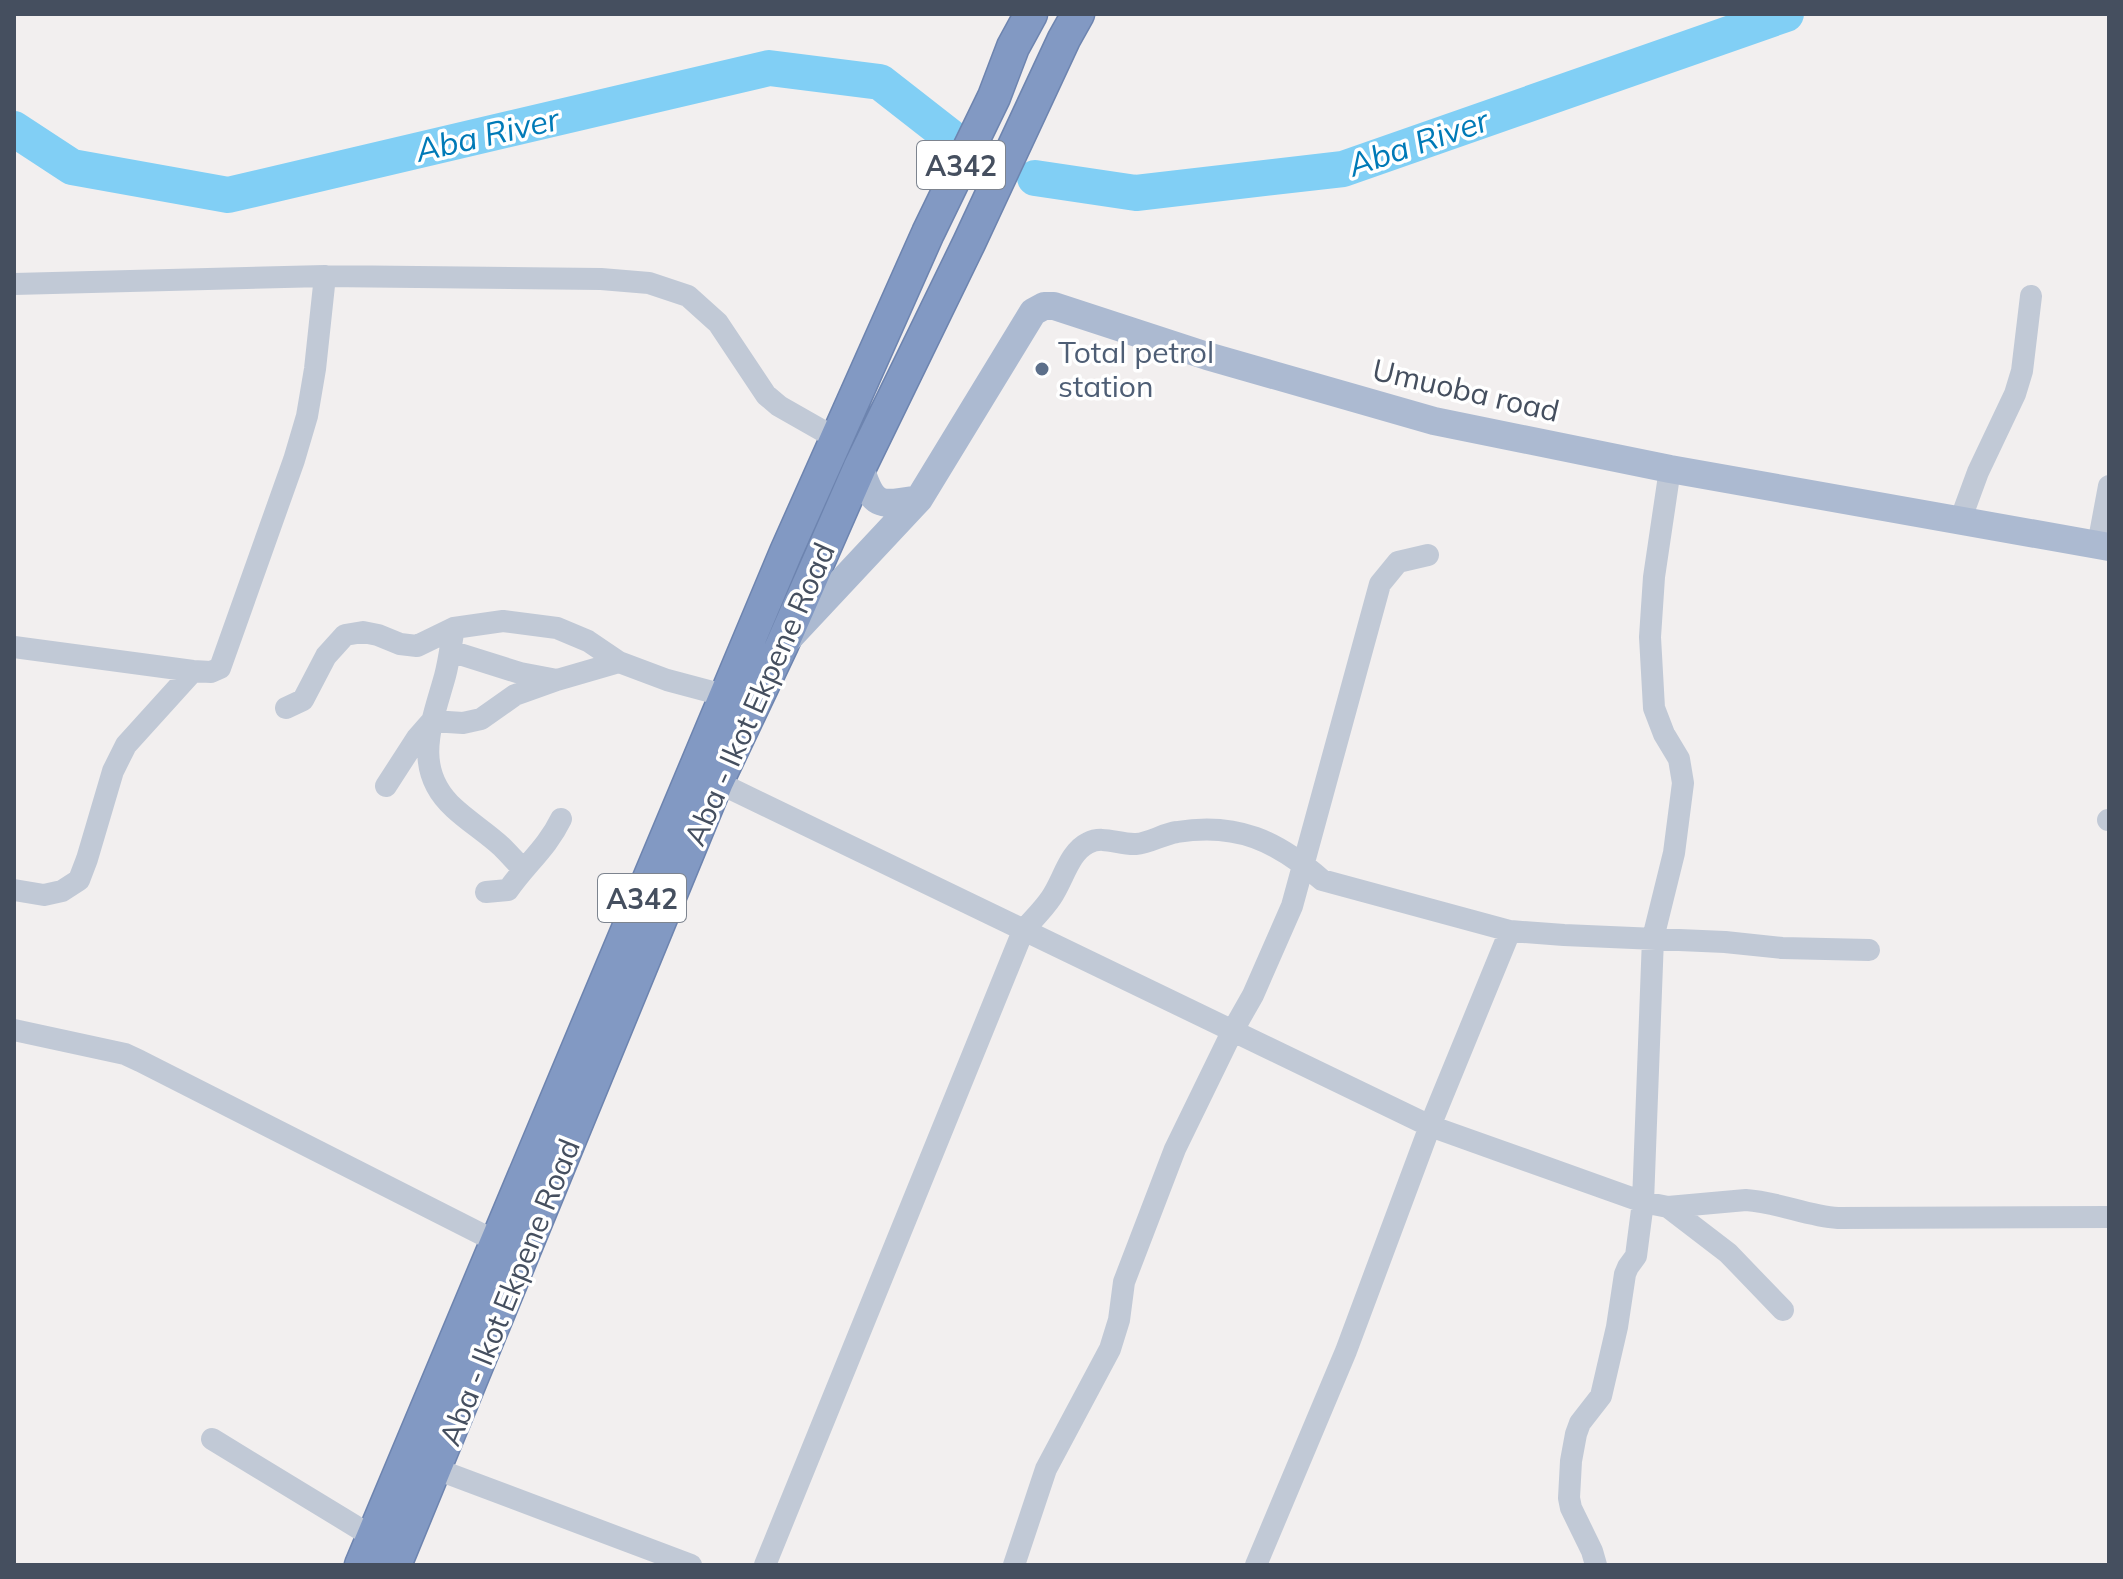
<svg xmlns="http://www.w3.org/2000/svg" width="2123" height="1579" viewBox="0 0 2123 1579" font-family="Mulish,sans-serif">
  <rect width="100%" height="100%" fill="#f2efef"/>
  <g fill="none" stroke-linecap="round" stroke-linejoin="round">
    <path stroke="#81cff5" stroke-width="36" d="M14,129L72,167L228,195L769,68L880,82L953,139
      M1035,178L1136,193L1343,169L1786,14"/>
    <g stroke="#6d84af" stroke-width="35">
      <path id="highway" d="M361,1565L786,552L928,233L994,97L1013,47L1031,14
        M395,1565L717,782L782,645L860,467L969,243L1064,39L1078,14"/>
    </g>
    <path stroke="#c1c9d6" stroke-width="22" d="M14,284L325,276L601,279L649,283L688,296L718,323L766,395L779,406L837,439
      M1960,521L1978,472L2015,394L2022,371L2031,296
      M2098,545L2109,486
      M454,628C451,644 449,661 445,676C432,723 411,769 454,808C469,822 487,833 502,847C509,854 516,862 523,869
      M14,647L193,671L211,672L220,668L294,460L307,416L315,369L325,276
      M450,651L520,673L557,680
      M286,708L303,700L326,656L345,635L363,632L378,635L400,644L417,646L454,628L503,621L557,628L588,641L619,662L667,680L727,696
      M432,721L463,723L481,719L515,695L557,680L619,662
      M717,782L1430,1126L1643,1202L1668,1207L1746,1200C1778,1202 1807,1216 1838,1218L2109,1217
      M386,786L417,738L431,722
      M2108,820H2109
      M14,890L44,895L62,891L79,880L87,859L113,771L126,745L193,671
      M486,892L508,890C526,864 547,848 561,819
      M14,1030L125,1054L140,1061L497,1242
      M1668,1207L1728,1253L1783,1310
      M212,1439L373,1537
      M436,1469L691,1565
      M765,1565L1023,931C1032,920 1043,910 1051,898C1063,881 1069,852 1088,843C1103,835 1119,845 1136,844C1150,843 1163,834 1177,832C1237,822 1277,841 1322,880L1510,931L1564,935L1725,942L1782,948L1869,950
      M1014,1565L1046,1469L1110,1349L1119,1320L1124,1282L1175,1149L1232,1032L1253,995L1292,906L1380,584L1398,562L1428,555
      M1256,1565L1346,1351L1430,1126L1510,931
      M1596,1565L1592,1551L1571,1508L1569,1498L1571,1461L1576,1434L1580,1423L1601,1396L1617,1327L1625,1274L1628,1267L1636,1256L1643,1202L1653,938L1674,853L1683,783L1679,759L1664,734L1654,708L1650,637L1654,577L1670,469"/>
    <path stroke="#acbad1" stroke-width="28" d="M860,467C873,508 879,506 919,499
      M788,639L919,499L1033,312L1044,306H1054L1207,356L1434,421L1670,469L2109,547"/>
    <use href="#highway" stroke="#8299c3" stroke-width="32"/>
  </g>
  <circle fill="#5c6f8a" stroke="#fff" stroke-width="3" cx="1042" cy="369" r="8"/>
  <g text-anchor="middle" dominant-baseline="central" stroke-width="7" stroke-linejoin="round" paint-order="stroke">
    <g fill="#fff" stroke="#7d848f" stroke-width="2">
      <rect x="917" y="141" width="88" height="48" rx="6"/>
      <rect x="598" y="874" width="88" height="48" rx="6"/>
    </g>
    <g font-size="28" font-weight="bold" fill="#454f5f">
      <text x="961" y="165">A342</text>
      <text x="642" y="898">A342</text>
    </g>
    <g font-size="30" fill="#4e5e75" stroke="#fff" text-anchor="start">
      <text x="1058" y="352">Total petrol<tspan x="1058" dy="34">station</tspan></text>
    </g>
    <g font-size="30" fill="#454f5f" stroke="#fff">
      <text transform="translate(1466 390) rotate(13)">Umuoba road</text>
      <text transform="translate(759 694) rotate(-66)">Aba - Ikot Ekpene Road</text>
      <text transform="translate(509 1292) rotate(-68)">Aba - Ikot Ekpene Road</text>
    </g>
    <g font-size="32" font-style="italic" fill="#007ab7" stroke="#fff">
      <text transform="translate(487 134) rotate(-13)">Aba River</text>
      <text transform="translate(1418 142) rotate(-19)">Aba River</text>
    </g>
  </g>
  <rect width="2123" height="1579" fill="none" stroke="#454f5f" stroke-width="32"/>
</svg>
